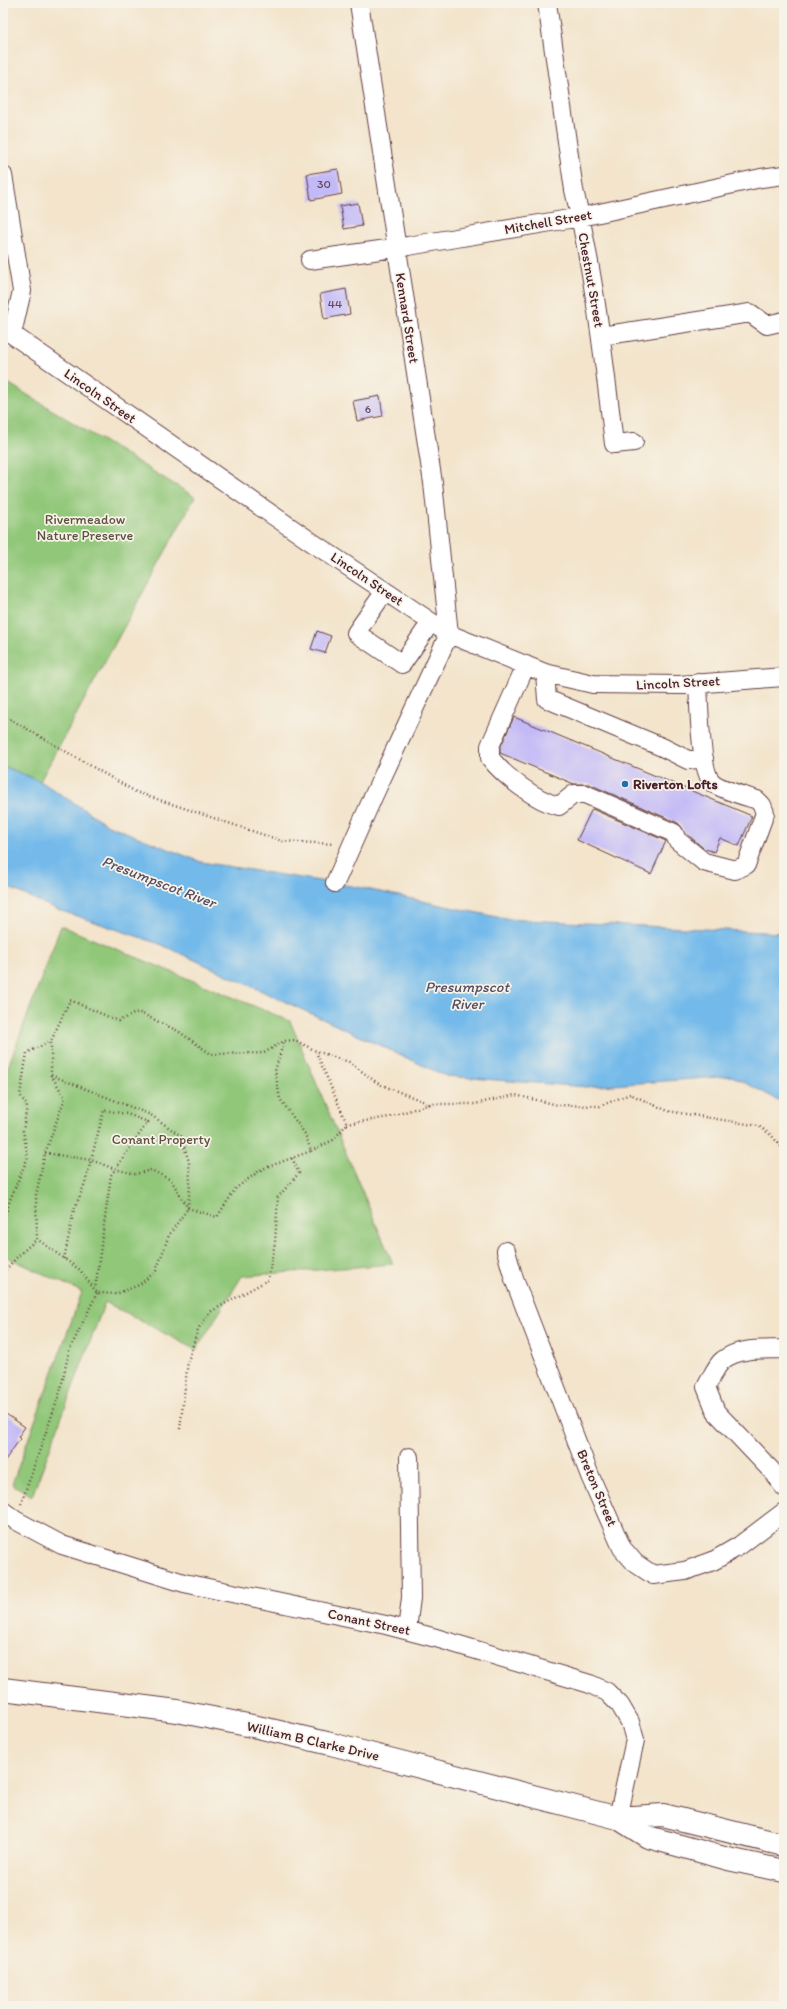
<svg xmlns="http://www.w3.org/2000/svg" width="787" height="2009" viewBox="0 0 787 2009" font-family="Itim,sans-serif">
  <rect width="100%" height="100%" fill="#f7f3e8"/>
  <filter id="ink" filterUnits="userSpaceOnUse"><feTurbulence type="fractalNoise" baseFrequency=".025" numOctaves="2"/><feDisplacementMap in="SourceGraphic" scale="8" xChannelSelector="R" yChannelSelector="G"/><feConvolveMatrix kernelMatrix="1 2 1 2 8 2 1 2 1" color-interpolation-filters="sRGB"/></filter>
  <filter id="wash" filterUnits="userSpaceOnUse"><feTurbulence type="fractalNoise" baseFrequency=".012" numOctaves="4" result="noise"/><feDisplacementMap in="SourceGraphic" scale="16" xChannelSelector="R" yChannelSelector="G"/><feGaussianBlur stdDeviation="0.9" result="paint"/><feColorMatrix in="noise" values="0 0 0 0 0 0 0 0 0 0 0 0 0 0 0 0 0 1.4 0 .05"/><feComposite in="paint" operator="in"/></filter>
  <g filter="url(#wash)">
    <rect width="100%" height="100%" fill="#f3e4cb"/>
    <path fill="#91c779" stroke="#6e7352" d="M3,380L195,497L40,781L3,766Z
      M61,926L290,1021L393,1264L242,1276L196,1350L105,1302L32,1496L12,1484L82,1292L3,1255V1080Z"/>
    <path fill="#73baea" stroke="#5e6c8a" d="M3,766L40,781L108,825L201,862L357,887L506,919L784,933V1103L732,1076L586,1087L446,1076L160,944L56,909L3,885Z"/>
    <g id="blocks">
      <path fill="#c2b9f7" d="M338,169L342,194L311,200L307,174Z
        M358,203L362,226L344,229L340,206Z
        M346,289L350,314L324,319L320,294Z
        M380,396L383,416L357,421L353,401Z
        M317,631L331,636L325,653L311,649Z
        M514,717L752,816L739,846L720,838L714,852L703,848L686,833L678,823L589,784H574L500,753V748Z
        M592,809L666,841L651,874L577,840Z
        M3,1412L25,1427L18,1437L20,1439L3,1463Z"/>
    </g>
  </g>
  <g filter="url(#ink)">
    <use href="#blocks" fill-opacity="0" stroke="#633d43" stroke-width="1"/>
    <g fill="none" stroke-linecap="round" stroke-linejoin="round">
      <g stroke="#633d43" stroke-width="20">
        <path id="minor" d="M359,3L433,483L449,634
          M547,3L574,190C594,273 604,359 614,444L634,442
          M3,175L22,291L12,334
          M310,260L408,246L581,217L761,178L784,175
          M3,328L310,541L449,634L545,673L593,684L679,685L784,677
          M601,336L750,313L767,325L784,321
          M385,591L356,633L402,664L431,622
          M526,665L490,746V758C504,776 536,801 559,806L574,794H585L674,833L677,840L704,862L735,870L746,865L765,813L762,805L757,800C745,796 722,790 713,783C700,773 699,701 698,683
          M545,673L547,699L662,747L688,760L704,758
          M335,883L373,797L449,634
          M506,1251L514,1279L590,1476L622,1548L635,1563L653,1575L685,1571L713,1561L739,1546L784,1512
          M784,1349C764,1350 739,1347 723,1360C716,1365 711,1379 706,1387L716,1412L771,1470L784,1487
          M3,1511L15,1520L62,1545L184,1583L386,1625L436,1638L590,1684L607,1692L620,1705L630,1722L635,1740L618,1818
          M407,1630L411,1598L409,1457"/>
      </g>
      <g stroke="#633d43" stroke-width="24">
        <path id="highway" d="M3,1689L177,1711L262,1728L331,1744L618,1818L663,1815L784,1845
          M618,1818L648,1837L728,1859L784,1871"/>
      </g>
      <path stroke="#633d43" stroke-width="2.5" stroke-dasharray="1 3" stroke-linecap="butt" d="M3,715L136,792L282,841L334,844
        M51,1075L151,1115L181,1136L189,1162L190,1184L188,1208L169,1235L156,1271L139,1285L116,1294L97,1293L80,1270L37,1239L36,1195L45,1153L65,1098L51,1075V1041L70,1000L118,1021L138,1012L178,1031L211,1054L264,1053L284,1041L295,1040L316,1051L349,1062L379,1084L430,1104H475L515,1095L558,1105L600,1106L630,1094L668,1111L759,1126L772,1136L784,1150
        M347,1124L389,1117L430,1104
        M311,1151L333,1140L347,1124L316,1052
        M45,1153L91,1160L115,1169L135,1174L151,1170L171,1180L188,1208L217,1217L236,1188L262,1169L311,1151L305,1134L280,1099L275,1071L284,1041
        M3,1222L11,1197L28,1157L23,1131L27,1106L20,1095L27,1053L51,1041
        M64,1259L74,1210L85,1183L104,1110L127,1114L148,1122L111,1175L95,1289
        M3,1273L18,1256L37,1239
        M180,1429L188,1361L198,1329L210,1312L268,1280L275,1242L278,1197L299,1173L292,1158
        M21,1504L60,1392L69,1351L97,1293"/>
      <use href="#minor" stroke="#fff" stroke-width="18"/>
      <use href="#highway" stroke="#fff" stroke-width="22"/>
    </g>
  </g>
  <circle fill="#1f6fb2" stroke="#f7f3e8" stroke-width="1.5" cx="625" cy="784" r="4"/>
  <g text-anchor="middle" dominant-baseline="central" stroke-width="3.5" stroke-linejoin="round" paint-order="stroke">
    <g font-size="12" fill="#68465e">
      <text x="324" y="184">30</text>
      <text x="335" y="304">44</text>
      <text x="368" y="409">6</text>
    </g>
    <g font-size="14" fill="#4a1f2b" stroke="#f7f3e8">
      <text transform="translate(548 222) rotate(-10)">Mitchell Street</text>
      <text transform="translate(591 280) rotate(80)">Chestnut Street</text>
      <text transform="translate(407 318) rotate(81)">Kennard Street</text>
      <text transform="translate(100 396) rotate(35)">Lincoln Street</text>
      <text transform="translate(367 579) rotate(34)">Lincoln Street</text>
      <text transform="translate(678 683) rotate(-3)">Lincoln Street</text>
      <text transform="translate(597 1488) rotate(67)">Breton Street</text>
      <text transform="translate(369 1622) rotate(12)">Conant Street</text>
      <text transform="translate(313 1741) rotate(13)">William B Clarke Drive</text>
    </g>
    <g font-size="14" fill="#5f5142" stroke="#f7f3e8">
      <text x="85" y="519">Rivermeadow<tspan x="85" dy="16">Nature Preserve</tspan></text>
      <text x="161" y="1139">Conant Property</text>
    </g>
    <g font-size="14" font-weight="bold" fill="#4a1f2b" stroke="#f7f3e8" text-anchor="start">
      <text x="633" y="784">Riverton Lofts</text>
    </g>
    <g font-size="15" font-style="italic" fill="#564e64" stroke="#f7f3e8">
      <text transform="translate(159 882) rotate(21)">Presumpscot River</text>
      <text x="467" y="987">Presumpscot<tspan x="467" dy="17">River</tspan></text>
    </g>
  </g>
  <rect width="787" height="2009" fill="none" stroke="#f7f3e8" stroke-width="16"/>
</svg>
